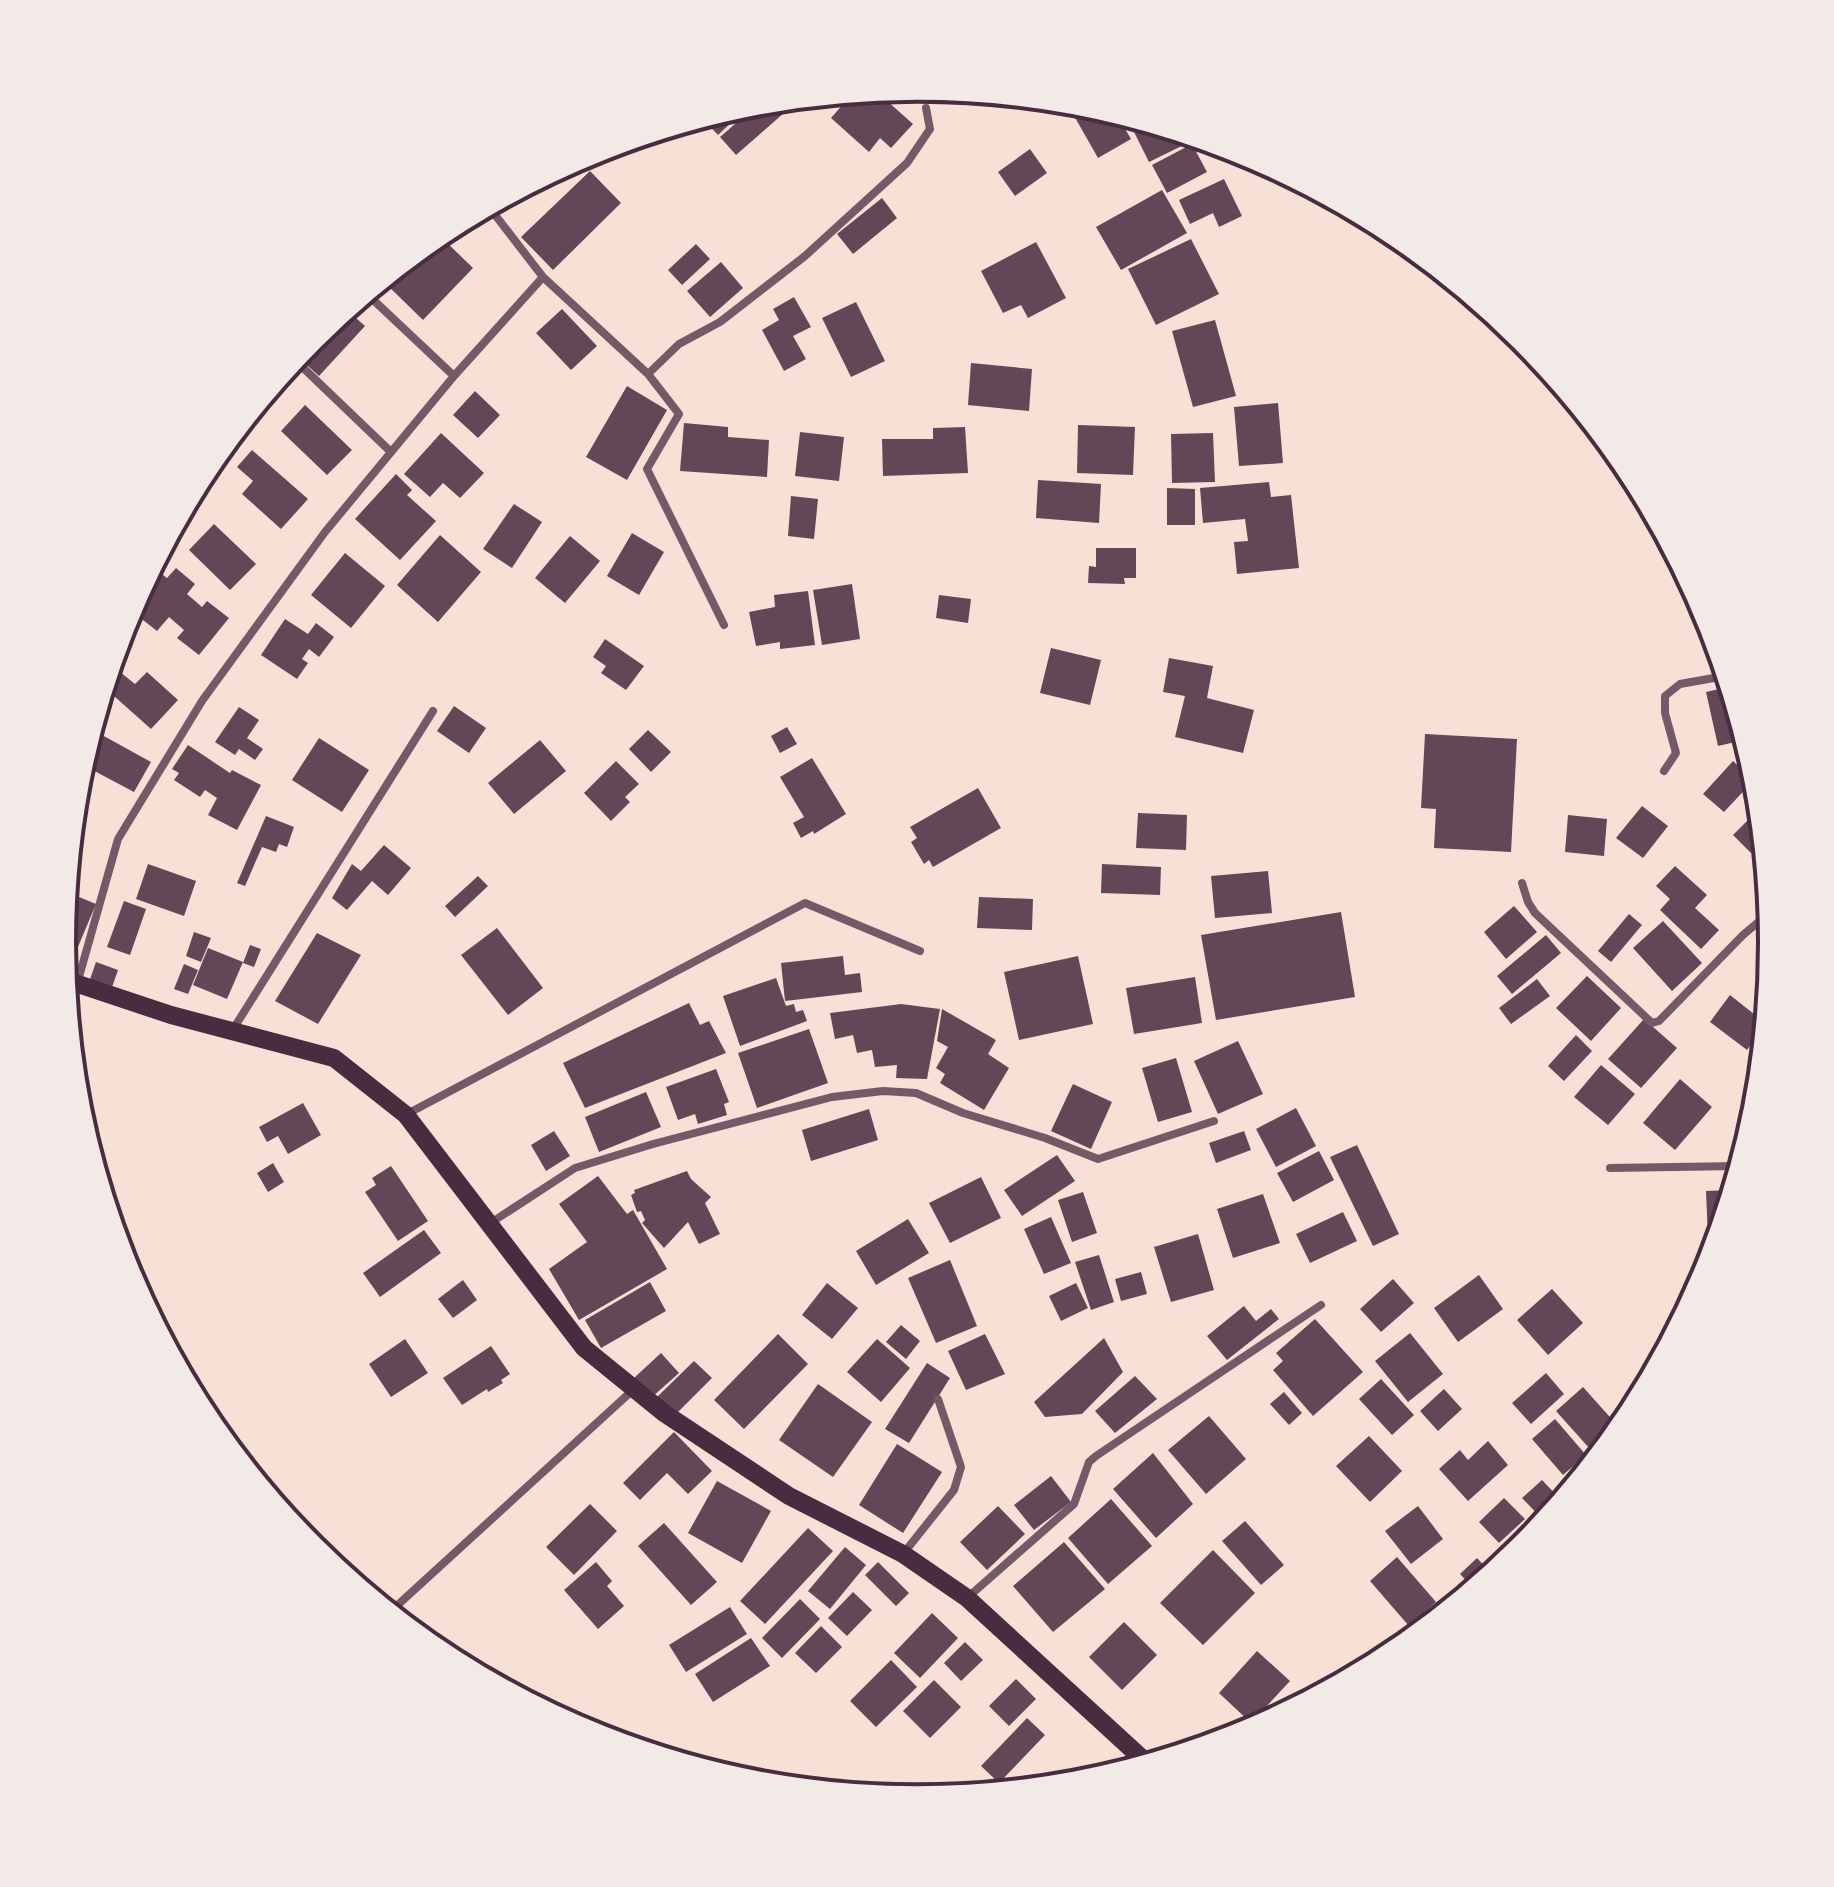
<svg xmlns="http://www.w3.org/2000/svg" width="1834" height="1887" viewBox="0 0 1834 1887" font-family="Barlow,sans-serif">
  <rect width="100%" height="100%" fill="#f7e1d7"/>
  <path fill="#644757" d="M877,92L913,124L891,148L880,138L869,152L831,118L851,95Z
    M775,102L784,113L736,155L720,137L758,104Z
    M750,105L718,135L703,119Z
    M1087,106L1117,115L1131,139L1098,158L1073,114Z
    M1146,124L1159,128L1196,139L1149,162L1133,130Z
    M1192,144L1207,172L1167,193L1152,165Z
    M1030,149L1047,173L1015,196L998,172Z
    M590,171L621,203L553,270L521,237Z
    M1224,179L1242,216L1219,227L1213,213L1190,224L1179,200Z
    M1162,190L1187,233L1121,270L1096,227Z
    M882,198L897,218L853,254L837,234Z
    M439,235L473,268L423,320L383,281Z
    M1191,239L1219,294L1156,325L1128,269Z
    M1036,242L1066,298L1028,318L1021,305L1003,313L981,271Z
    M696,244L710,259L682,285L668,270Z
    M721,262L743,288L710,317L687,291Z
    M794,297L811,327L793,336L806,359L784,371L762,330L779,320L773,309Z
    M856,302L885,361L851,377L822,318Z
    M562,309L597,346L571,370L536,333Z
    M347,310L365,326L319,376L298,357L313,339Z
    M1215,320L1236,396L1193,407L1172,331Z
    M971,363L1032,369L1029,411L968,405Z
    M627,386L667,410L627,480L586,457Z
    M475,391L500,415L478,438L453,415Z
    M1278,403L1283,463L1239,466L1234,407Z
    M305,405L352,450L327,475L281,431Z
    M684,423L728,427V437L769,440L767,477L680,471Z
    M1078,425L1135,427L1133,475L1077,473Z
    M965,427L968,473L883,476L882,439H933V428Z
    M800,432L844,437L839,481L795,476Z
    M441,433L484,473L460,498L443,483L430,497L404,474Z
    M1213,433L1215,482L1172,483L1171,434Z
    M252,450L308,499L281,529L242,494L253,481L237,467Z
    M396,474L412,490L407,495L436,521L400,560L355,519Z
    M1038,480L1101,484L1099,523L1036,518Z
    M1269,482L1271,497L1291,495L1299,568L1237,574L1234,542L1248,541L1245,519L1203,523L1200,488Z
    M1167,488L1195,489V525H1167Z
    M791,496L818,499L814,539L788,536Z
    M514,504L542,522L512,568L483,549Z
    M214,524L256,564L230,590L189,550Z
    M632,533L664,552L639,595L607,576Z
    M440,535L481,572L438,622L397,585Z
    M570,536L600,561L565,603L535,578Z
    M1096,548H1136V578H1124L1125,584L1088,583L1089,566L1096,567Z
    M345,553L385,586L351,628L311,595Z
    M153,567L167,578L176,568L195,584L187,594L202,607L207,601L229,618L199,655L177,638L184,630L169,617L157,631L134,613L146,599L139,594Z
    M852,584L860,639L822,645L813,590Z
    M808,591L815,645L780,649V642L756,646L749,612L775,607L774,595Z
    M939,595L971,599L968,623L936,618Z
    M285,619L308,634L316,623L334,637L319,657L309,649L302,659L308,663L297,679L261,655Z
    M605,639L644,666L626,690L601,673L606,666L593,657Z
    M1051,648L1101,660L1090,705L1040,693Z
    M1169,658L1213,666L1207,698L1254,710L1243,753L1175,737L1185,696L1163,692Z
    M120,672L135,684L147,672L178,700L151,729L105,688Z
    M1728,687L1744,740L1718,746L1706,692Z
    M454,706L486,728L469,753L437,731Z
    M239,707L259,720L247,738L263,749L255,760L239,749L235,755L215,742Z
    M787,727L797,744L780,753L771,736Z
    M648,730L671,752L651,772L629,749Z
    M1425,734L1517,739L1511,852L1434,848L1436,809L1421,808Z
    M102,735L151,762L134,792L85,766Z
    M319,738L369,770L342,812L292,780Z
    M540,740L566,771L514,814L488,783Z
    M188,745L230,773L232,770L261,785L237,830L208,815L217,798L205,790L200,797L174,780L179,773L172,769Z
    M812,758L846,814L814,834L813,831L801,838L793,823L804,817L780,777Z
    M616,761L639,784L625,797L630,802L611,821L584,793Z
    M1733,761L1754,780L1724,812L1703,794Z
    M978,788L1001,828L933,867L929,860L924,864L911,842L917,838L910,827Z
    M1642,806L1668,826L1643,858L1616,838Z
    M1759,809L1763,852L1757,847L1751,853L1733,835Z
    M1138,813L1187,815L1186,850L1136,848Z
    M1568,815L1607,819L1604,856L1565,852Z
    M266,816L294,827L287,847L279,844L276,852L262,847L245,886L237,883Z
    M384,845L411,868L388,895L372,881L347,910L332,898L352,864L361,871Z
    M148,864L196,881L184,916L136,899Z
    M1102,864L1161,867L1160,895L1101,893Z
    M1675,866L1707,895L1695,908L1719,930L1701,949L1660,910L1670,899L1656,886Z
    M1268,871L1272,913L1215,918L1211,876Z
    M478,876L488,886L455,917L445,906Z
    M67,892L96,904L75,954L63,949Z
    M979,897L1033,899L1032,930L977,928Z
    M124,901L146,909L130,955L107,947Z
    M1514,906L1537,932L1506,959L1484,932Z
    M1341,912L1355,997L1216,1020L1201,935Z
    M1629,914L1642,925L1611,962L1598,951Z
    M1663,921L1702,963L1672,991L1633,948Z
    M497,928L543,988L508,1015L461,955Z
    M194,932L211,938L201,962L186,956Z
    M317,933L361,955L318,1024L275,1001Z
    M1546,935L1561,953L1512,994L1497,976Z
    M250,945L261,949L254,967L243,963Z
    M208,948L243,962L227,999L193,985Z
    M843,956L845,975L860,973L862,992L785,1001L781,963Z
    M1078,956L1093,1024L1019,1040L1004,972Z
    M96,962L118,970L110,993L88,985Z
    M184,964L198,970L188,994L174,989Z
    M1587,976L1621,1008L1591,1041L1556,1008Z
    M1195,977L1202,1023L1134,1034L1126,988Z
    M776,978L786,1006L794,1004L796,1012L803,1010L807,1021L740,1046L723,996Z
    M1537,979L1550,996L1511,1024L1499,1008Z
    M1730,995L1764,1022V1027L1747,1050L1710,1022Z
    M689,1003L700,1025L709,1021L726,1053L585,1108L563,1063Z
    M901,1004L940,1009L927,1079L896,1078L897,1065L875,1067L872,1050L857,1053L853,1035L835,1039L830,1013Z
    M942,1009L996,1040L988,1054L1009,1068L984,1110L940,1083L945,1074L936,1068L948,1047L937,1041Z
    M1644,1019L1677,1048L1641,1088L1608,1059Z
    M809,1029L828,1083L757,1108L738,1053Z
    M1576,1035L1592,1051L1564,1081L1548,1066Z
    M1238,1041L1263,1094L1218,1114L1194,1061Z
    M1176,1058L1192,1112L1158,1122L1142,1068Z
    M1601,1065L1635,1094L1608,1125L1574,1097Z
    M716,1069L729,1102L724,1104L727,1115L698,1124L695,1114L678,1120L666,1087Z
    M1680,1079L1712,1107L1675,1150L1643,1123Z
    M1073,1084L1112,1102L1091,1149L1051,1131Z
    M646,1092L661,1127L599,1152L585,1117Z
    M303,1103L321,1135L288,1154L278,1136L267,1142L259,1127Z
    M1296,1108L1316,1146L1276,1167L1256,1129Z
    M869,1109L878,1140L811,1161L802,1130Z
    M554,1131L570,1156L546,1171L531,1145Z
    M1244,1131L1251,1150L1216,1163L1209,1143Z
    M1357,1145L1399,1234L1373,1246L1330,1157Z
    M1319,1151L1334,1180L1293,1202L1277,1173Z
    M1057,1155L1075,1181L1022,1216L1004,1190Z
    M273,1163L284,1182L268,1192L257,1173Z
    M391,1166L428,1221L398,1241L365,1192L376,1185L372,1178Z
    M687,1171L691,1179L711,1197L705,1203L720,1234L699,1244L688,1222L664,1248L642,1223L645,1220L641,1211L637,1212L631,1195L635,1193L634,1190Z
    M598,1176L627,1214L633,1210L667,1269L579,1320L549,1269L587,1242L559,1204Z
    M981,1177L1001,1218L950,1243L929,1203Z
    M1731,1190L1716,1239H1708L1706,1191Z
    M1083,1192L1097,1233L1072,1242L1058,1200Z
    M1263,1194L1280,1243L1233,1258L1217,1209Z
    M1343,1212L1357,1241L1310,1263L1296,1234Z
    M1051,1217L1071,1263L1044,1274L1024,1229Z
    M908,1219L929,1253L876,1285L856,1251Z
    M424,1230L441,1253L380,1297L363,1273Z
    M1198,1234L1214,1290L1171,1302L1154,1247Z
    M1099,1255L1114,1302L1091,1310L1075,1262Z
    M950,1260L977,1326L936,1343L908,1278Z
    M1141,1272L1147,1294L1121,1301L1115,1279Z
    M1479,1275L1503,1309L1458,1342L1434,1308Z
    M1393,1279L1414,1303L1381,1332L1360,1309Z
    M463,1280L477,1300L453,1318L438,1299Z
    M650,1282L666,1311L601,1348L585,1320Z
    M827,1283L858,1308L832,1339L802,1315Z
    M1076,1283L1088,1308L1061,1321L1049,1296Z
    M1552,1289L1583,1323L1548,1355L1517,1320Z
    M1244,1306L1256,1321L1271,1309L1279,1319L1227,1360L1207,1336Z
    M1315,1319L1363,1372L1313,1416L1273,1370L1283,1361L1276,1353Z
    M901,1325L920,1341L906,1359L886,1342Z
    M1410,1333L1443,1374L1408,1402L1375,1361Z
    M778,1334L808,1364L744,1429L714,1400Z
    M985,1334L1005,1374L966,1390L948,1351Z
    M1104,1338L1123,1372L1082,1414L1045,1417L1034,1402Z
    M405,1339L428,1373L391,1397L369,1364Z
    M877,1339L910,1368L881,1402L847,1372Z
    M491,1346L510,1374L501,1380L503,1383L488,1392L487,1389L462,1405L443,1378Z
    M661,1353L679,1373L651,1398L634,1378Z
    M694,1361L712,1378L674,1416L656,1398Z
    M927,1363L950,1378L909,1443L885,1429Z
    M1546,1373L1564,1394L1531,1424L1512,1403Z
    M1135,1376L1157,1399L1115,1433L1095,1411Z
    M1381,1379L1414,1415L1392,1435L1359,1399Z
    M818,1384L872,1422L833,1477L779,1440Z
    M1583,1387L1617,1425L1590,1449L1556,1411Z
    M1444,1389L1462,1409L1438,1431L1420,1411Z
    M1284,1392L1302,1413L1289,1425L1270,1404Z
    M1209,1416L1246,1459L1206,1494L1168,1450Z
    M1555,1419L1586,1455L1563,1475L1532,1439Z
    M674,1432L712,1471L688,1494L667,1473L640,1500L623,1483Z
    M1369,1436L1402,1471L1370,1502L1336,1466Z
    M1488,1441L1508,1465L1468,1501L1439,1469L1460,1450L1468,1460Z
    M897,1444L942,1472L903,1533L859,1505Z
    M1153,1453L1193,1504L1156,1538L1113,1489Z
    M1585,1468L1586,1469L1566,1493L1562,1488Z
    M1051,1476L1071,1502L1034,1530L1014,1505Z
    M1542,1480L1561,1500L1544,1521L1522,1498Z
    M717,1481L771,1511L742,1563L688,1533Z
    M1504,1498L1525,1519L1499,1543L1479,1522Z
    M1111,1499L1152,1546L1108,1584L1068,1538Z
    M590,1504L617,1531L574,1575L546,1547Z
    M998,1506L1025,1534L987,1570L960,1542Z
    M1418,1506L1443,1539L1411,1564L1385,1531Z
    M1245,1521L1284,1565L1261,1585L1222,1541Z
    M664,1523L717,1582L691,1605L638,1546Z
    M808,1528L833,1551L765,1624L740,1601Z
    M1521,1531L1529,1539L1498,1568L1490,1559Z
    M1064,1542L1105,1589L1053,1632L1013,1586Z
    M845,1547L866,1565L830,1609L808,1591Z
    M1213,1550L1255,1593L1203,1645L1160,1603Z
    M1397,1557L1436,1602L1409,1626L1370,1581Z
    M1477,1558L1491,1573L1473,1588L1460,1574Z
    M596,1562L612,1581L607,1586L624,1606L598,1629L564,1590Z
    M878,1562L909,1593L896,1606L865,1575Z
    M853,1592L872,1610L847,1636L828,1618Z
    M800,1599L820,1619L782,1658L762,1638Z
    M730,1607L747,1634L686,1672L669,1645Z
    M932,1613L958,1638L920,1678L894,1653Z
    M1124,1622L1157,1655L1122,1690L1089,1657Z
    M821,1626L842,1647L816,1673L795,1653Z
    M751,1638L770,1666L713,1702L695,1674Z
    M965,1642L983,1660L961,1681L944,1663Z
    M1257,1651L1290,1681L1251,1723L1219,1693Z
    M891,1660L917,1687L876,1727L850,1701Z
    M1016,1679L1036,1699L1009,1726L989,1706Z
    M934,1680L961,1707L930,1738L903,1711Z
    M1027,1718L1045,1735L999,1783L981,1766Z
    M917,1783L928,1797H900Z"/>
  <g fill="none" stroke-linecap="round" stroke-linejoin="round">
    <path stroke="#755966" stroke-width="8" d="M489,207L543,277L648,374L679,414L647,469L724,625
      M367,294L454,376
      M295,360L391,452
      M648,374L679,344L720,322L805,256L907,163L930,129L926,108
      M1664,771L1676,753L1665,713V696L1680,684L1725,676
      M1522,883L1528,902L1535,913L1652,1023L1659,1021L1743,935L1769,913
      M77,984L118,839L202,701L325,532L454,376L543,277
      M232,1031L433,711
      M407,1114L805,903L920,951
      M1610,1168L1739,1166
      M489,1224L575,1168L653,1144L832,1097L883,1091L916,1093L963,1113L1045,1138L1098,1159L1214,1121
      M903,1554L954,1490L961,1467L938,1399
      M967,1598L1074,1504L1089,1462L1096,1456L1321,1305
      M390,1612L634,1389"/>
    <path stroke="#4a2c40" stroke-width="18" d="M66,980L171,1015L334,1058L406,1115L584,1348L664,1413L789,1496L903,1554L967,1598L1147,1763"/>
  </g>
  <path d="M0 0H1834V1887H0ZM76 943a841 841 0 1 1 1682 0a841 841 0 1 1-1682 0Z" fill="#f1eae7" fill-rule="evenodd"/>
  <path fill="none" stroke="#4a2c40" stroke-width="4" d="M76 943a841 841 0 1 1 1682 0a841 841 0 1 1-1682 0Z"/>
</svg>
